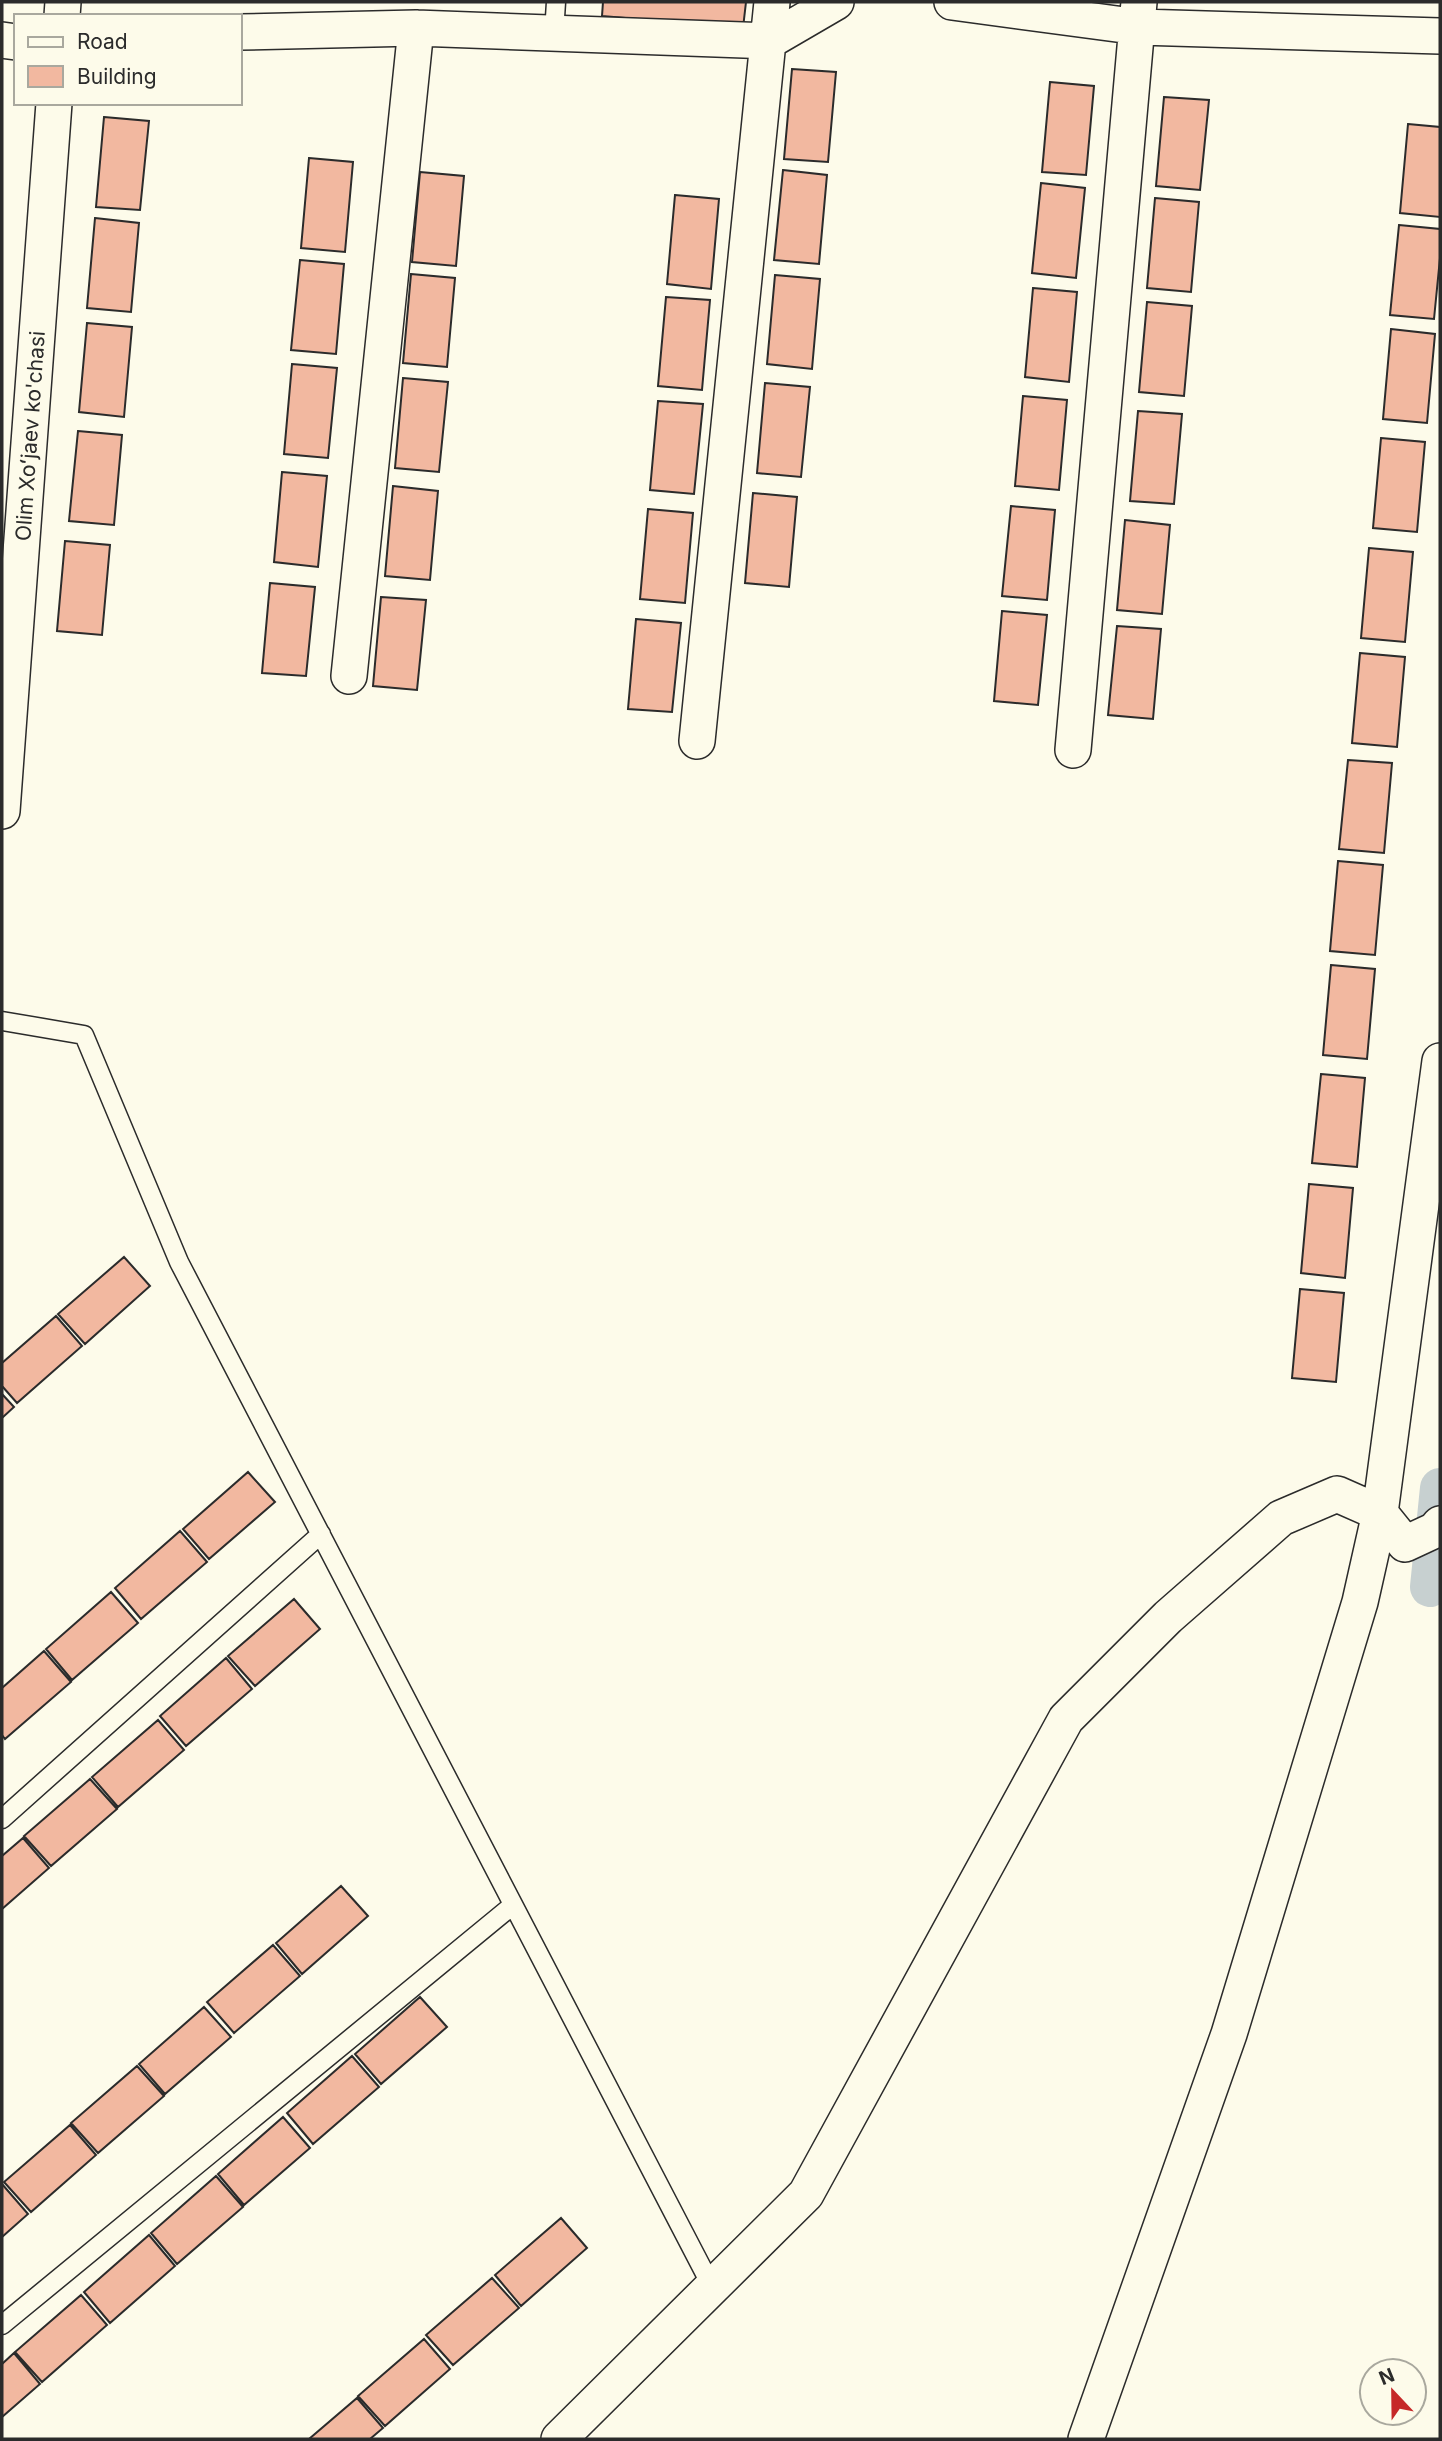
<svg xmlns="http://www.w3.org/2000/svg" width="1442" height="2441" viewBox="0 0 1442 2441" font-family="Inter,sans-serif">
  <rect width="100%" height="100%" fill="#fdfbea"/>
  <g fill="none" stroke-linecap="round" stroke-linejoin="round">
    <path stroke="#c7d0d0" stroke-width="40" d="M1430,1587L1440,1488"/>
  </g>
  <path fill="#f2b8a0" stroke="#2b2b2b" stroke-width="2" d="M603,2H746L743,28L602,16Z
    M792,69L836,72L828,162L784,159Z
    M1050,82L1094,86L1086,175L1042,172Z
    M1164,97L1209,100L1200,190L1156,186Z
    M104,117L149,121L140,210L96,207Z
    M1408,124L1440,127V217L1400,213Z
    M309,158L353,162L345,252L301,248Z
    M783,170L827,175L819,264L774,260Z
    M420,172L464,176L456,266L412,262Z
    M1041,183L1085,188L1076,278L1032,273Z
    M675,195L719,199L711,289L667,284Z
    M1155,198L1199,202L1191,292L1147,288Z
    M95,218L139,223L131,312L87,308Z
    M1399,225L1440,229V258L1434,319L1390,315Z
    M300,260L344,264L336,354L291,350Z
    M411,274L455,278L447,367L403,363Z
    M775,275L820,279L812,369L767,364Z
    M1033,288L1077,292L1069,382L1025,377Z
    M666,297L710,300L702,390L658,386Z
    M1147,302L1192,306L1184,396L1139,392Z
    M87,323L132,327L124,417L79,412Z
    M1391,329L1435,334L1427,423L1383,419Z
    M292,364L337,368L328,458L284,454Z
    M403,378L448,382L439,472L395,468Z
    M765,383L810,387L801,477L757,473Z
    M1023,396L1067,400L1059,490L1015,486Z
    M658,401L703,404L694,494L650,490Z
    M1138,411L1182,414L1174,504L1130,501Z
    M78,431L122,435L114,525L69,521Z
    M1381,438L1425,442L1417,532L1373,528Z
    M282,472L327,476L318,567L274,562Z
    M393,486L438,491L430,580L385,576Z
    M753,493L797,497L789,587L745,583Z
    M1011,506L1055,510L1047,600L1002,596Z
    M648,509L693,513L685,603L640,599Z
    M1125,520L1170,525L1162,614L1117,610Z
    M65,541L110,545L102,635L57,631Z
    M1369,548L1413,552L1405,642L1361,638Z
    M270,583L315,587L306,676L262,673Z
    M381,597L426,600L417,690L373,686Z
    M1002,611L1047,615L1038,705L994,701Z
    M636,619L681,623L672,712L628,709Z
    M1117,626L1161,629L1153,719L1108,715Z
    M1360,653L1405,657L1397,747L1352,743Z
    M1348,760L1392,763L1384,853L1339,849Z
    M1338,861L1383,865L1375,955L1330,951Z
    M1331,965L1375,969L1367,1059L1323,1055Z
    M1321,1074L1365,1078L1357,1167L1312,1163Z
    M1309,1184L1353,1188L1345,1278L1301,1273Z
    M124,1257L150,1286L85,1344L58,1314Z
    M1300,1289L1344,1293L1336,1382L1292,1378Z
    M56,1316L82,1346L17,1403L2,1386V1363Z
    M2,1394L14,1407L2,1418Z
    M248,1472L275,1502L209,1559L183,1529Z
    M180,1531L207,1562L141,1619L115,1588Z
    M111,1592L138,1623L72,1680L46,1649Z
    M294,1599L320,1629L255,1686L228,1656Z
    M44,1651L71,1682L5,1739L2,1735V1688Z
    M226,1658L252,1689L186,1746L160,1716Z
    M158,1720L184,1750L118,1807L92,1777Z
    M90,1779L117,1809L51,1866L24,1836Z
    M23,1838L49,1868L2,1909V1856Z
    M341,1886L368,1916L302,1974L276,1943Z
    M273,1945L300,1976L234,2033L207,2002Z
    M420,1997L447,2027L381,2084L355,2054Z
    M204,2007L231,2037L165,2094L139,2064Z
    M352,2056L379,2087L313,2144L287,2113Z
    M137,2066L164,2096L98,2153L71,2123Z
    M283,2117L310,2148L244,2205L218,2174Z
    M70,2125L96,2155L31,2212L4,2182Z
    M216,2176L243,2207L177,2264L151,2233Z
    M2,2184L28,2214L2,2237Z
    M561,2218L587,2248L521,2306L495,2275Z
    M149,2235L175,2266L110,2323L84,2292Z
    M492,2278L519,2308L453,2365L426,2335Z
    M81,2295L107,2325L42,2382L15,2352Z
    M424,2339L450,2369L385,2426L358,2396Z
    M14,2353L40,2384L2,2417V2364Z
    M357,2398L383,2428L370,2439H309Z"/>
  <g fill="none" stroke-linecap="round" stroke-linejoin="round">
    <g stroke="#2b2b2b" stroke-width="21">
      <path id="lane" d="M554,33L556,2
        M2,1021L84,1035L179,1262L712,2287
        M2,1819L321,1534
        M2,2325L513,1905"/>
    </g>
    <g stroke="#2b2b2b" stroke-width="38">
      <path id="street" d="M952,2L1139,27L1440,36
        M62,16L63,2
        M240,32L416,28L769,41L836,2
        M2,40L16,42
        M349,676L416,28
        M697,741L772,2
        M1073,750L1139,2
        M2,811L54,103
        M559,2439L806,2194L1066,1719L1168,1617L1281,1518L1337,1494L1380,1513L1405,1544L1435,1530L1440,1524
        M1086,2439L1229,2034L1360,1602L1380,1513L1440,1061"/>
    </g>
    <use href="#lane" stroke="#fdfbea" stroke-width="18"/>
    <use href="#street" stroke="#fdfbea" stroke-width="35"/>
  </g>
  <g text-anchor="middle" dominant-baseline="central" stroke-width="5" stroke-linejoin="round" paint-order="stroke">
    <g font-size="21" fill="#2b2b2b" stroke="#fdfbea">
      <text transform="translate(30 436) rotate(-86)">Olim Xoʻjaev ko'chasi</text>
    </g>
  </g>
  <rect width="1442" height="2441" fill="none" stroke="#2b2b2b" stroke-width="7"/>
  <rect x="14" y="14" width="228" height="91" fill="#fdfbea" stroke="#a9a89e" stroke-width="2"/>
  <rect x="28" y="37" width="35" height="10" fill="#fdfbea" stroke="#a9a89e" stroke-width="2"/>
  <text x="77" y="49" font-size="21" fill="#2b2b2b">Road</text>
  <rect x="28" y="66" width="35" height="21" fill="#f2b8a0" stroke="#a9a89e" stroke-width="2"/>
  <text x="77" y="84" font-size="21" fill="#2b2b2b">Building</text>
  <g transform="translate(1393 2392) rotate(338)"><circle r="33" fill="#fdfbea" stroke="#a9a89e" stroke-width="2"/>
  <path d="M0-5L12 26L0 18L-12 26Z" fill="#c62828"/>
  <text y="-10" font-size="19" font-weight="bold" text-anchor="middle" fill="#2b2b2b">N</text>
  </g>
</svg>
